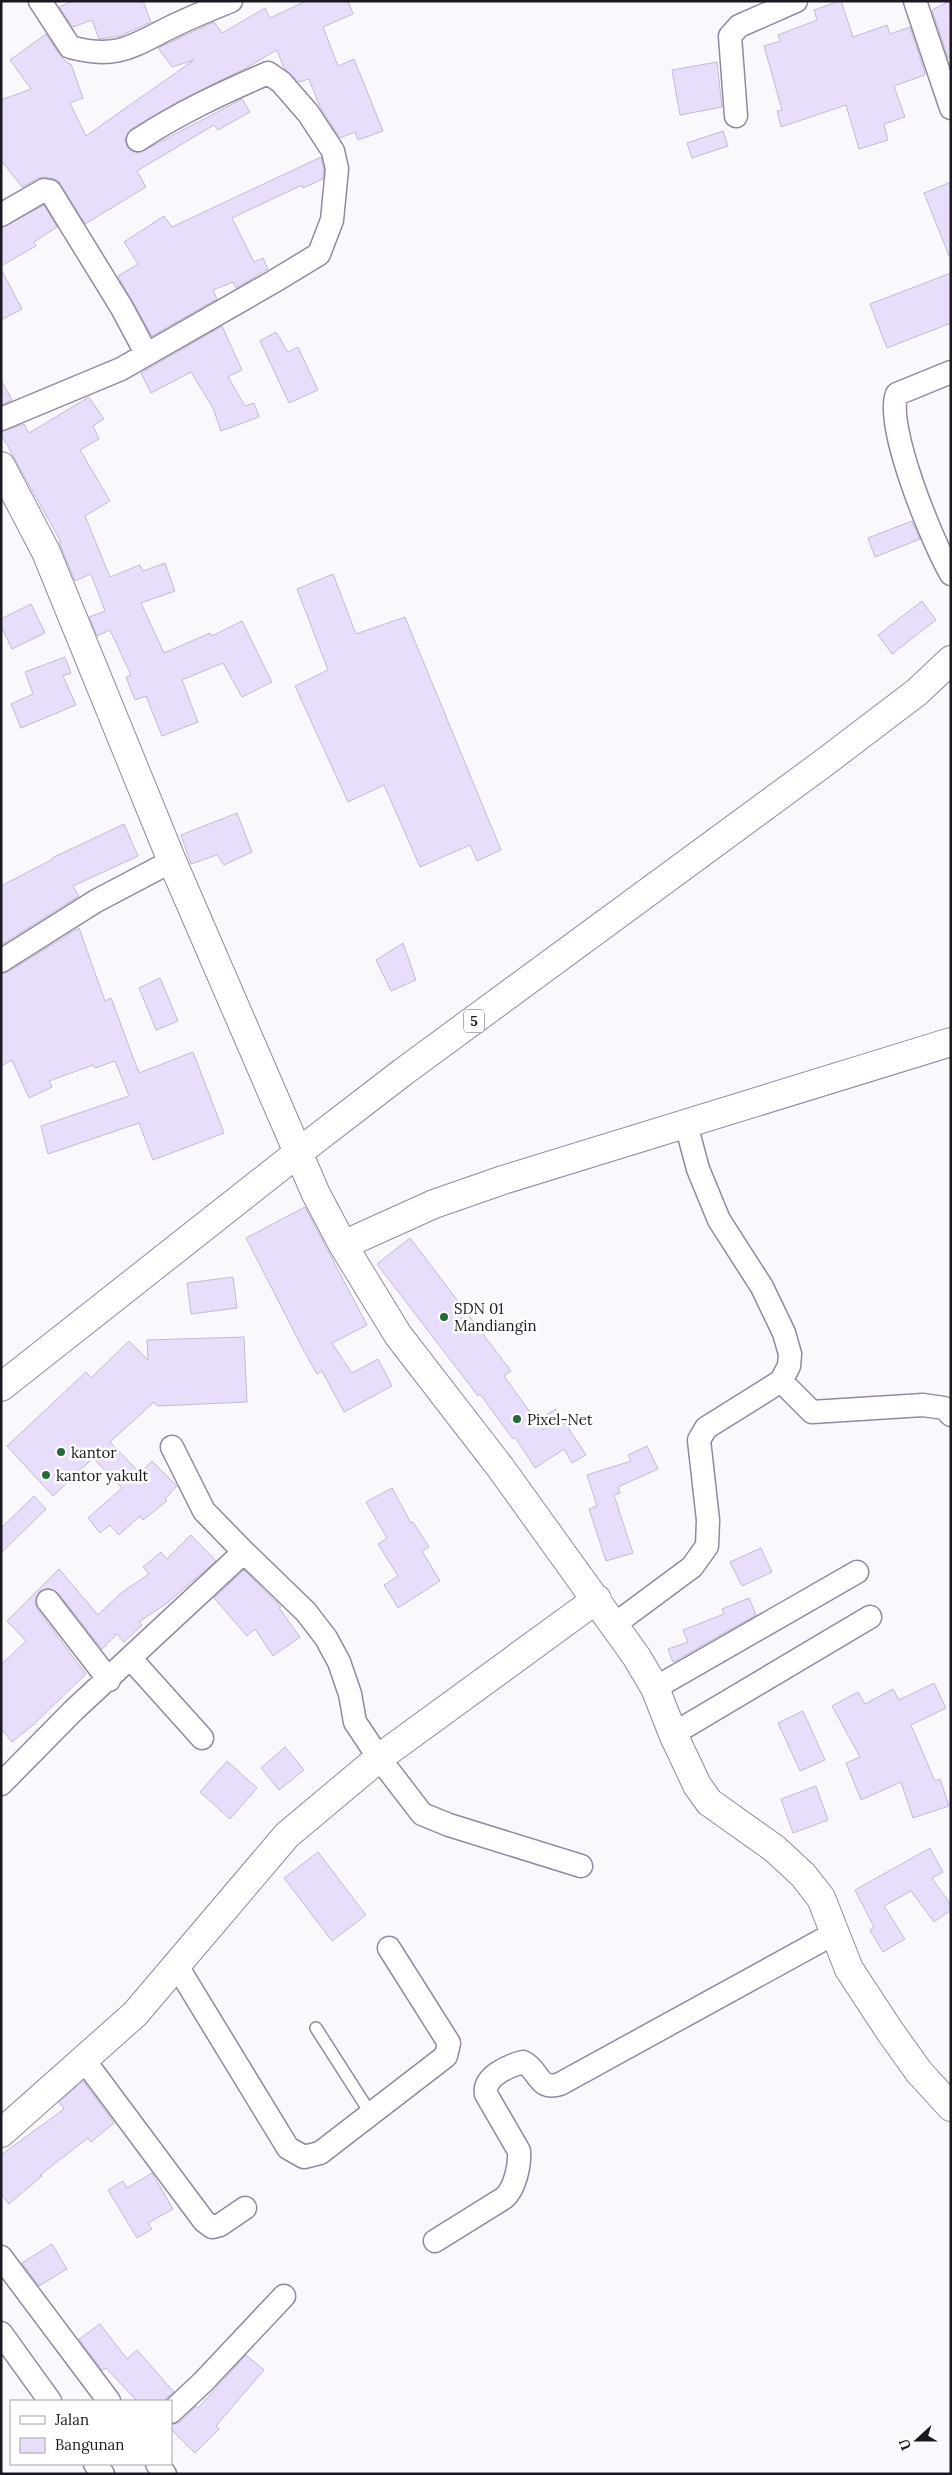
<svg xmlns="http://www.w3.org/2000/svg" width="952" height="2475" viewBox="0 0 952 2475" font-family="Lora,serif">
  <rect width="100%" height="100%" fill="#faf8fd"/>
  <path fill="#e9ddfc" stroke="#c3bad1" d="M73,1H143L151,22L120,36L99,39L92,20L73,27L59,7Z
    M306,1H348L353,14L323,27L338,66L354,59L383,131L358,140L355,132L340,138L320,107L309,79L299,82L284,68L277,50L246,68L179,101L131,129L125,140L127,147L132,151L139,153L242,99L250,112L218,130L214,125L137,171L146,187L85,224L58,180L46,177L38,178L22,187L1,160V100L31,89L10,60L46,34L59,54L69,64H71L83,98L70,103L86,136L194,60L172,67L158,48L214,22L222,33L265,8L270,18Z
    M839,1H841L853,37L887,25L890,34L910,27L924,70L925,75L894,86L905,117L884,124L888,140L859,149L846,105L781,127L777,111L782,110L764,46L780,41L778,35L817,20L814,10Z
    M950,1L951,57L948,58L932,10Z
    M717,62L722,107L680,115L672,70Z
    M723,131L728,146L692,158L687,143Z
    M321,157L324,170L323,179L303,188L302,185L232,218L254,262L263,258L268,269L236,288L233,282L213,290L217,299L152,336L118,276L138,264L124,242L164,216L172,227Z
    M951,182V258H950L924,193Z
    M44,205L57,227L34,242L36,246L1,266V228Z
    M1,269L22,309L1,320Z
    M951,273V323L887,348L870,304Z
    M222,326L242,370L228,377L245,406L254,403L259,417L221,431L213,408L191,372L151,393L141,373Z
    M276,332L288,352L298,347L318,390L289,403L260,341Z
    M1,380L12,400L1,405Z
    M89,397L104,419L93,426L99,439L80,450L110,501L85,516L110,577L140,565L143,571L165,563L175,591L141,603L164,653L210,633L212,636L242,621L272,682L242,697L223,663L182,680L198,722L162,736L146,696L135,700L126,677L131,675L110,630L97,636L89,617L105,611L91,574L75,581L59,542H61L1,434V432L24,424L29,433Z
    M912,521L920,539L875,557L868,538Z
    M333,574L356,634L405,617L501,850L477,861L470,845L420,867L384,785L348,802L295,686L328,670L297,589Z
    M922,601L936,620L892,654L878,635Z
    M31,604L45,633L12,649L1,626V619Z
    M65,657L71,673L63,676L76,705L21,728L11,704L33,694L25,672Z
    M237,813L252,852L224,865L217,855L191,864L181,835Z
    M124,824L138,856L73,886L79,896L1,945V886L53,859L52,858Z
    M79,928L105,1001L111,998L139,1073L193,1052L224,1133L153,1160L139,1123L48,1154L41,1126L129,1096L115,1061L95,1068L93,1065L49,1081L52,1087L29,1098L12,1060L1,1066V974L8,972Z
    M403,943L416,980L391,991L376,960Z
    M160,978L178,1021L156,1030L139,988Z
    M305,1207L367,1325L332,1343L352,1373L378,1359L392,1386L344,1412L322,1371L317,1374L304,1351L246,1238Z
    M410,1238L511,1371L504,1376L543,1430L550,1425L544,1416L556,1409L586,1455L572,1463L564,1449L535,1468L515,1437L513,1439L480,1394L478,1396L377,1264Z
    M233,1277L237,1308L191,1314L187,1283Z
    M244,1337L247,1402L157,1406L154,1402L110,1442L140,1473L152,1461L177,1486L165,1499L167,1501L143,1520L140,1516L119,1535L110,1525L100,1533L88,1518L122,1488L93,1458L53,1496L7,1446L86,1372L91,1378L129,1341L148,1360L147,1340Z
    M647,1446L658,1469L618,1487L620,1493L614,1495L633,1553L606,1561L589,1509L597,1506L587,1475L631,1461L628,1455Z
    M392,1488L411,1523L413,1522L429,1547L422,1551L440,1581L398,1608L384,1585L398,1576L378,1544L387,1538L366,1502Z
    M34,1496L46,1509L1,1553V1528Z
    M191,1535L216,1561L167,1603L139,1622L142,1625L124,1642L117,1634L102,1649L58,1593L47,1588L40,1591L35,1602L37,1609L86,1674L33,1725L12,1742L1,1728V1665L26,1641L7,1621L59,1569L98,1615L121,1593L149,1574L143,1567L161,1552L167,1559Z
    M761,1548L772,1572L742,1586L730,1562Z
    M244,1570L281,1607L279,1608L300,1637L273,1656L255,1629L247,1636L214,1598Z
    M749,1598L756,1615L673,1662L668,1649L688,1642L683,1630L724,1614L722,1609Z
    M934,1683L946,1708L911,1725L935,1781L940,1779L949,1806L913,1818L901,1782L861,1800L846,1763L860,1757L832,1706L858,1692L865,1704L893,1689L899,1700Z
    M803,1711L825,1760L800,1771L778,1723Z
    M285,1747L304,1770L279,1790L261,1768Z
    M227,1761L257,1788L230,1819L200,1792Z
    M816,1786L828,1820L793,1833L781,1799Z
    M930,1848L943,1872L932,1878L951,1905V1910L934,1922L911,1891L884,1906L905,1939L883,1952L870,1930L874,1927L855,1890Z
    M318,1852L366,1915L332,1941L284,1878Z
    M83,2081L114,2123L91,2142L88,2138L40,2175L42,2176L9,2204L1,2194V2155L64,2109L59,2102Z
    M152,2173L173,2209L148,2223L152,2229L137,2238L108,2190L123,2181L127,2188Z
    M52,2244L67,2269L39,2286L22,2263Z
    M100,2324L127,2359L137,2350L174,2392L163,2401H137L106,2368L102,2370L79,2339Z
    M246,2355L264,2370L216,2426L219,2429L195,2453L171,2429V2425L180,2422L196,2406L198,2408Z"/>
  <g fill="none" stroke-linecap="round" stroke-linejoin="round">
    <g stroke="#9289a0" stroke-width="14">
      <path id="lane" d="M316,2028L371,2114"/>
    </g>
    <g stroke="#9289a0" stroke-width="25">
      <path id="street" d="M40,1L70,47C118,60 132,46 173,26C192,17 211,9 231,1
        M915,1L951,108
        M736,116L730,36L739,26L796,1
        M1,215L44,190L50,191L122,308L146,353
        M951,372L897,394C884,425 933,543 951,574
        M1,419L121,369L273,282L319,254L332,220L337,169L333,151L308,113L281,82L268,73C222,93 179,113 138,140
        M1,961L96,901L172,861
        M781,1381L812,1412L923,1405L944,1408L951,1415
        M172,1447L204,1511L244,1552
        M48,1601L109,1680
        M615,1624L692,1567L707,1546L708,1520L699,1440L706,1428L781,1381L789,1366L790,1354L784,1333L762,1287L719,1220L698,1169L686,1124
        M131,1659L202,1738
        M655,1688L857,1572
        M673,1734L870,1617
        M1,1784L74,1710L244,1552L306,1612L326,1638L339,1662L350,1694L355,1722L379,1758L422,1814L449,1825L581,1866
        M177,1966L288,2148L304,2157L320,2153L446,2056L449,2043L389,1948
        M84,2060L204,2221L212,2227L220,2225L245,2208
        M435,2241L504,2198C515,2189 520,2165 519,2151L486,2094C483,2077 508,2066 523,2062C540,2070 537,2091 560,2084L835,1933
        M1,2257L109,2401
        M1,2333L50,2401
        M171,2412L203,2382L284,2296
        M95,2464L103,2474
        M157,2464L165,2474"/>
    </g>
    <g stroke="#9289a0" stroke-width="30">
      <path id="secondary" d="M1,466L46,552L172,861L316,1194L343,1245L398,1335L500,1467L636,1656L655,1688L673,1734L697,1785L709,1802L775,1849L803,1875L821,1898L849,1969L889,2030L919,2072L951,2107
        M343,1245L434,1204L503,1180L951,1042
        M1,2133L135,2014L287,1835L379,1758L597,1599"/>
    </g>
    <g stroke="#9289a0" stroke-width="30">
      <path id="highway" d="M1,1387L299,1152L403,1072L821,765L917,692L951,660"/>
    </g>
    <use href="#lane" stroke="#fff" stroke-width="11"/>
    <use href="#street" stroke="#fff" stroke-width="22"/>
    <use href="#secondary" stroke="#fff" stroke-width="28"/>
    <use href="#highway" stroke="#fff" stroke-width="28"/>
  </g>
  <g fill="#236b38" stroke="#fff" stroke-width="2">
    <circle cx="444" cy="1317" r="5"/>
    <circle cx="517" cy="1419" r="5"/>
    <circle cx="61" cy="1452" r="5"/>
    <circle cx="46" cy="1475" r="5"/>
  </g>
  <g text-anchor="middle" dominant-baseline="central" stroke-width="5" stroke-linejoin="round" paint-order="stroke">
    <rect fill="#fff" stroke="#605d64" stroke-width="1" x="464" y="1009.5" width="20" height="23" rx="4"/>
    <g font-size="14" font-weight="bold" fill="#1c1821">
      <text x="474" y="1021">5</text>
    </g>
    <g font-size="15" fill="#1c1821" stroke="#fff" text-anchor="start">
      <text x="454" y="1308">SDN 01<tspan x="454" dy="17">Mandiangin</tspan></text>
      <text x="527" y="1419">Pixel-Net</text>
      <text x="71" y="1452">kantor</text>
      <text x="56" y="1475">kantor yakult</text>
    </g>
  </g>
  <rect width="952" height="2475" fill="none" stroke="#1c1821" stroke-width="5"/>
  <rect x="10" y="2400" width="162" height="65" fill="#ffffff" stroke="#a4a3a6"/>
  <rect x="20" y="2416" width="25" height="8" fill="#ffffff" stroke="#a4a3a6"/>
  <text x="55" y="2425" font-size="15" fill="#1c1821">Jalan</text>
  <rect x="20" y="2438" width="25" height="15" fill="#e9ddfc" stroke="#a4a3a6"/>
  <text x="55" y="2450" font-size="15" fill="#1c1821">Bangunan</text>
  <g transform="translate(917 2440) rotate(249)" stroke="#ffffff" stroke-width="4" paint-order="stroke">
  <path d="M0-4L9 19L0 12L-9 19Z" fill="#1c1821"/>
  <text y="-8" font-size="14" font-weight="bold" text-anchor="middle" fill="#1c1821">U</text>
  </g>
</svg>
